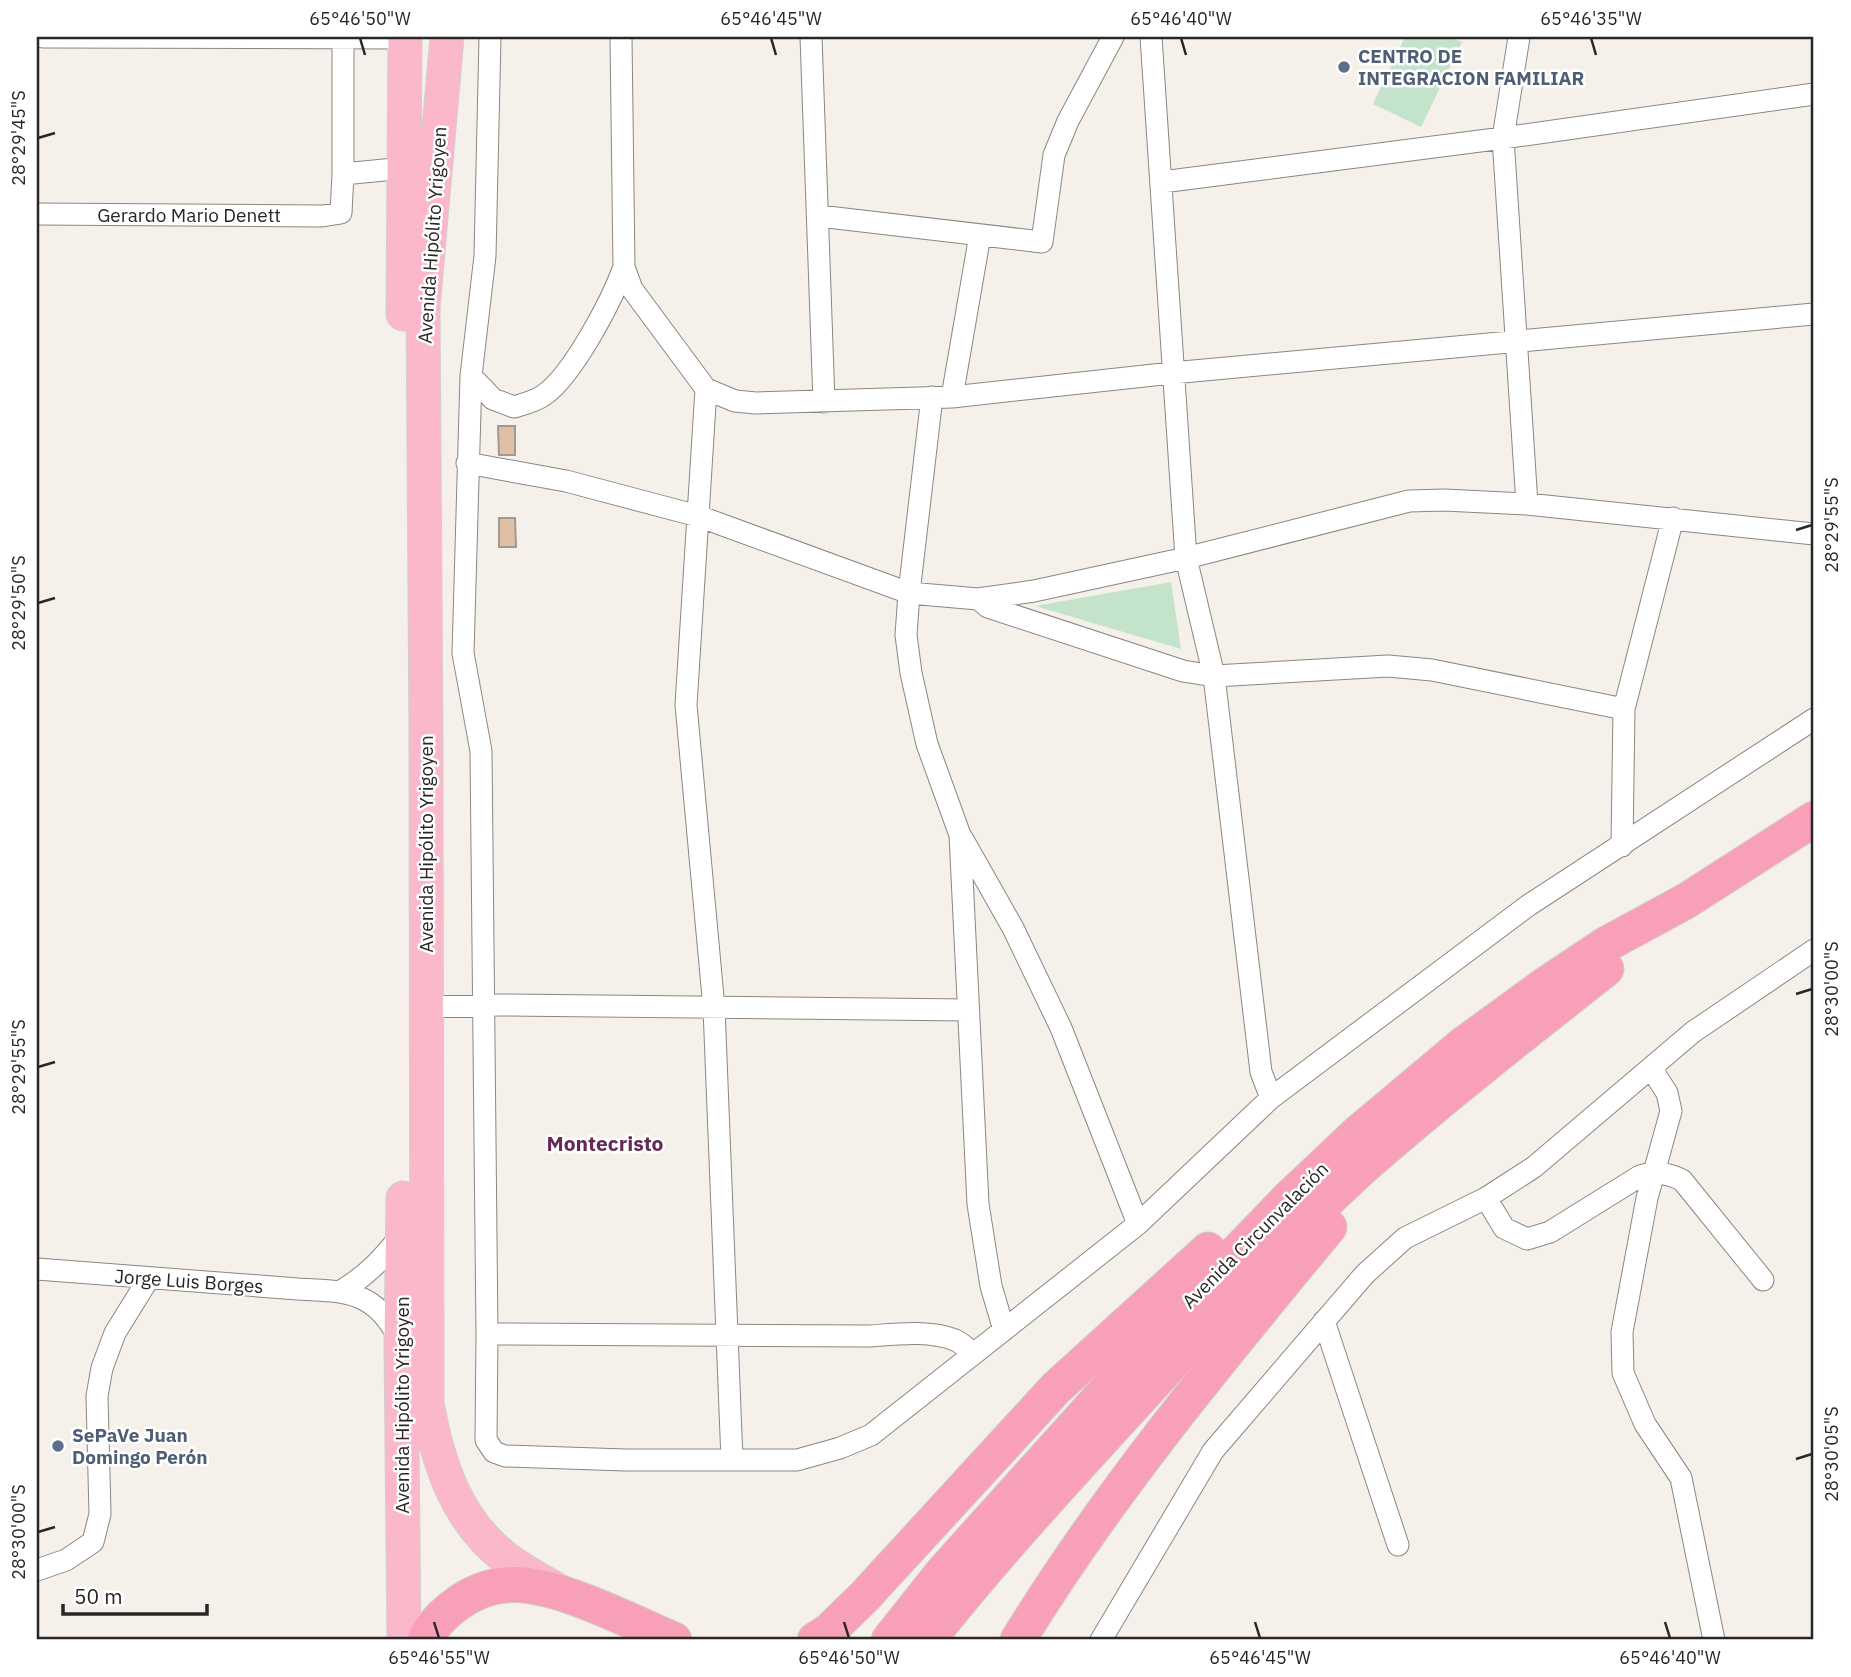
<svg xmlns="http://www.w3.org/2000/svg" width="1851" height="1677" viewBox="0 0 1851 1677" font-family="'IBM Plex Sans',sans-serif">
  <rect width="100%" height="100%" fill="#f5f0ea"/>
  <path fill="#c3e4ca" d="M1405,37H1450L1462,42L1421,127L1373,104Z
    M1171,582L1181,649L1035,606Z"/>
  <path fill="#dfc0a5" stroke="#9f9994" stroke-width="2" d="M498,426H515V455H499Z
    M499,518H515L516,547H499Z"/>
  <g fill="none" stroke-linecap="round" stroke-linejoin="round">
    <g stroke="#8b8781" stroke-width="23">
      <path id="minor" d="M43,37L405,38
        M490,37L485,256L471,376L463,653L481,751L487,1334L486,1440L494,1452L505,1456L625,1460H797L840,1448L871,1435L1138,1224L1271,1098L1261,1072L1214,676L1186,558L1151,37
        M811,37L824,402
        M1519,37L1503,138L1527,504
        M343,174L405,168
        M1162,182L1503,138L1814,94
        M37,214L322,216L341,213L343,174V38
        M819,216L1042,242L1054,155L1068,121L1113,37
        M624,267L632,289L706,389L735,401L756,403L952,397L1172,373L1814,314
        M471,376L493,399L514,407C524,404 536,401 544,395C573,375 612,300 624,267L621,37
        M706,389L686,705L714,1008L732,1460
        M932,397L909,593L906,635L911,673L927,744L960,835L978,1204L991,1286L1004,1330
        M952,397L980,235
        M467,463L566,481L698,516L909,593L978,599L1034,591L1186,558L1409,501L1444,500L1527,504L1814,534
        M978,599L988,607L1183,671L1214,676L1388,666L1432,670L1624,709
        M962,838L1013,928L1061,1028L1138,1224
        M1622,846L1624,709L1673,518
        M426,1007L500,1005L968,1010
        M1651,1068L1667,1093L1671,1111L1647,1198L1622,1332L1623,1373L1645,1424L1681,1478L1714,1640
        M1271,1098L1529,905L1814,719
        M1486,1198L1504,1228L1527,1239L1550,1232L1640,1176C1657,1171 1667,1173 1682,1180L1763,1280
        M37,1269L298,1289C346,1291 376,1291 399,1339
        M341,1291C368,1275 384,1257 403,1233
        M1324,1321L1398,1545
        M487,1334L870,1336C897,1334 930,1330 955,1340C962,1343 968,1349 973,1354
        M37,1570L66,1560L93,1542L100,1514L97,1396L102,1368L115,1333L149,1278
        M1101,1640L1213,1451L1365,1274L1405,1238L1486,1198L1534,1167L1693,1032L1814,950"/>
    </g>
    <g stroke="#d0cfcf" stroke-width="35">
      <path id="primary" d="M447,37L423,308L426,738L427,1403C438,1464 457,1524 511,1562C525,1572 542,1581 557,1590
        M403,314L405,37
        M403,1198L401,1344L404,1640"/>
    </g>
    <g stroke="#d0cfcf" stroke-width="37">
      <path id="trunk" d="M425,1640C432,1625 443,1614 457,1604C470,1594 489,1586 506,1585C552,1580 631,1622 674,1640
        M815,1640L829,1631L864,1597L1056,1388L1208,1250
        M889,1640L943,1572L1149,1343L1288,1199L1358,1133L1464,1044L1545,985L1605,945L1686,901L1814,819
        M928,1640C994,1556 1068,1477 1140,1398C1215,1316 1289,1233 1372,1159C1448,1093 1527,1031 1606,969
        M1018,1640C1108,1493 1220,1359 1329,1227"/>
    </g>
    <use href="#minor" stroke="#fff" stroke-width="21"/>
    <use href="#primary" stroke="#fab8ca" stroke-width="33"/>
    <use href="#trunk" stroke="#f8a0b8" stroke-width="35"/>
  </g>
  <path fill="none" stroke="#292725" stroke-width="2.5" d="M360,38L365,55M771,38L776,55M1181,38L1186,55M1591,38L1596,55M38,138L55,133M1796,530L1812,525M38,603L55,598M1796,994L1812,989M38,1067L55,1062M1796,1459L1812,1454M38,1532L55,1527M434,1622L439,1638M844,1622L849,1638M1255,1622L1260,1638M1665,1622L1670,1638"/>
  <g fill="#5c6f8a" stroke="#fff" stroke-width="2.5">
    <circle cx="1344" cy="67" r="7"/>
    <circle cx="58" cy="1446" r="7"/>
  </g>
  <g text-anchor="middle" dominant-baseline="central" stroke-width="5" stroke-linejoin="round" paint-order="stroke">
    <g font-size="19" font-weight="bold" fill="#4e5e75" stroke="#fff" text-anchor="start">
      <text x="1358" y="56">CENTRO DE<tspan x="1358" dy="22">INTEGRACION FAMILIAR</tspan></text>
      <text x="72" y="1435">SePaVe Juan<tspan x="72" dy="22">Domingo Perón</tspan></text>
    </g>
    <g font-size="19" fill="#292725" stroke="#fff">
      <text x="189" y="215">Gerardo Mario Denett</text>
      <text transform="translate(432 235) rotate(-86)">Avenida Hipólito Yrigoyen</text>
      <text transform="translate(426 844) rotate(-90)">Avenida Hipólito Yrigoyen</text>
      <text transform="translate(1255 1235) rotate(-45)">Avenida Circunvalación</text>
      <text transform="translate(189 1281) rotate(4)">Jorge Luis Borges</text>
      <text transform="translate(402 1405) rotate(-90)">Avenida Hipólito Yrigoyen</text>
    </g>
    <g font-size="21" font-weight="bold" fill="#622a54" stroke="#fff">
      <text x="605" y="1143">Montecristo</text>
    </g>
  </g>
  <rect width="1851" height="1677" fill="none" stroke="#ffffff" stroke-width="77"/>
  <path d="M63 1604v10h144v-10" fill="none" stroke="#292725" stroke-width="3.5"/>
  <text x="74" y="1604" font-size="21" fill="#292725" stroke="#ffffff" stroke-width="5" paint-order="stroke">50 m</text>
  <rect x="38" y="38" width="1774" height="1600" fill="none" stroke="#292725" stroke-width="2.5"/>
  <g font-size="18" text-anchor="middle" fill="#292725">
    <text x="360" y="25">65°46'50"W</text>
    <text x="771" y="25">65°46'45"W</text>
    <text x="1181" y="25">65°46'40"W</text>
    <text x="1591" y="25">65°46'35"W</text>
    <text transform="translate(19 138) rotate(-90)" y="6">28°29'45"S</text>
    <text transform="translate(1832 525) rotate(-90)" y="6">28°29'55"S</text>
    <text transform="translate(19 603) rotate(-90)" y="6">28°29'50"S</text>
    <text transform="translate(1832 989) rotate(-90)" y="6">28°30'00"S</text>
    <text transform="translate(19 1067) rotate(-90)" y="6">28°29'55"S</text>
    <text transform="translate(1832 1454) rotate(-90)" y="6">28°30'05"S</text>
    <text transform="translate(19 1532) rotate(-90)" y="6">28°30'00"S</text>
    <text x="439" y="1664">65°46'55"W</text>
    <text x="849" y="1664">65°46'50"W</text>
    <text x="1260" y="1664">65°46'45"W</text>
    <text x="1670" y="1664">65°46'40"W</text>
  </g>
</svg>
